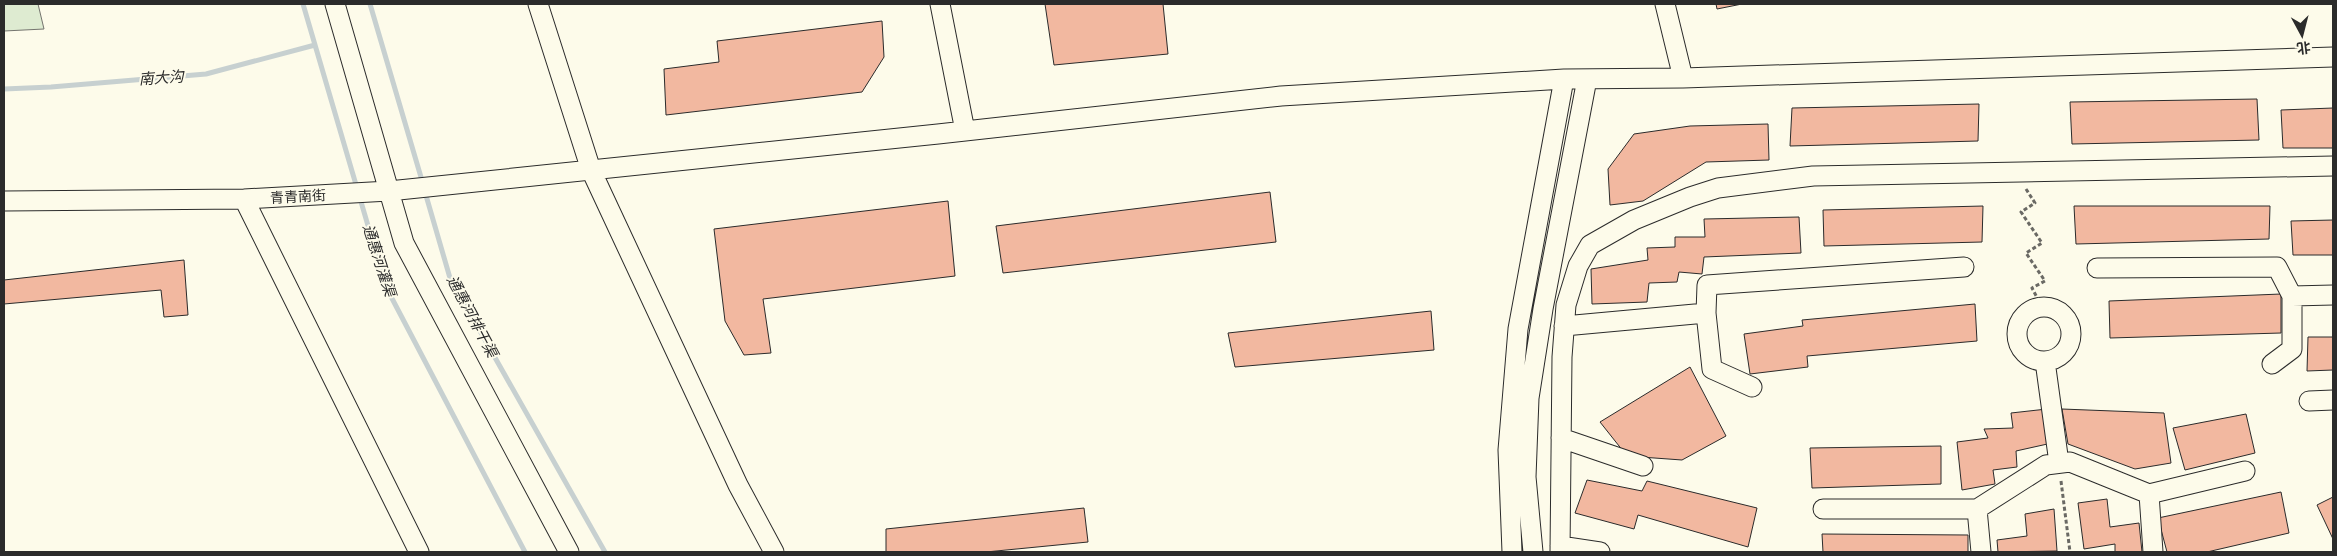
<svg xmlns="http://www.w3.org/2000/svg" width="2337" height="556" viewBox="0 0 2337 556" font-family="'Open Sans','Noto Sans SC',sans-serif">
  <rect width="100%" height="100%" fill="#fdfbea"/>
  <path fill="#deebd1" stroke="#74746e" d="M4,4H38L44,29L4,31Z"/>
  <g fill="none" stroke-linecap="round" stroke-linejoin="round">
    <path stroke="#c7d0d0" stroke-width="5" d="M303,4L386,287L525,552
      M370,4L423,184
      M4,89L51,87L206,74L315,45
      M425,192L450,278L605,552"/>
  </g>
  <path fill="#f2b8a0" stroke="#2b2b2b" d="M1045,4H1163L1168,54L1054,65Z
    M1716,4H1742L1717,9Z
    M882,21L884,57L862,92L666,115L664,69L719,62L717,41Z
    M2257,99L2259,140L2072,144L2070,102Z
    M1979,104L1978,141L1790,146L1792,108Z
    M2333,108V148H2283L2281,110Z
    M1768,124L1769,160L1706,162L1643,201L1610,205L1608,169L1634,134L1690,126Z
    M1270,192L1276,242L1003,273L996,226Z
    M948,201L955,276L763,299L771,353L744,355L725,321L714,229Z
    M1983,206L1982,242L1824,246L1823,210Z
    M2074,206H2270L2269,239L2076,244Z
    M1799,217L1801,253L1704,257L1702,274L1679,272L1677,282L1649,283L1647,302L1592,304L1591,269L1648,260L1647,248L1675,247V237H1705L1704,219Z
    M2333,220V255H2293L2291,221Z
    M184,260L188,315L164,317L161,290L4,304V280Z
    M2281,294V333L2110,338L2109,301Z
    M1975,304L1977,341L1807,356L1808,367L1750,374L1744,334L1803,326L1802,320Z
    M1431,311L1434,350L1235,367L1228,333Z
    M2308,337H2333V370L2307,371Z
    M1690,367L1726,436L1682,460L1627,456L1600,422Z
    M2047,409L2052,443L2016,451L2017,467L1993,470L1995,484L1962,490L1957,442L1988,438L1984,429L2013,428L2011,413Z
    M2062,409L2164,413L2171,463L2135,469L2068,444Z
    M2246,414L2255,453L2185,470L2173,428Z
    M1941,446V484L1812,488L1810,448Z
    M1587,480L1642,491L1647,481L1757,508L1748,547L1638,515L1634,529L1575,513Z
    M2281,492L2289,533L2207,552H2167L2158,518Z
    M2333,497V539L2317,505Z
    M2107,499L2110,527L2139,523L2142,552H2115V544L2084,549L2078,503Z
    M1084,508L1088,542L986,552H886V529Z
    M2054,509L2057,551L1998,552L1997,540L2027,536L2025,514Z
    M1822,534L1968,535V552H1823Z"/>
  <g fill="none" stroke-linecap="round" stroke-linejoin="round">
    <g stroke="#2b2b2b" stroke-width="21">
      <path id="minor" d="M335,4L404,243L569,552
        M538,4L591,170L738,485L774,552
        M940,4L965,131
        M1665,4L1683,78
        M244,199L419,552
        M4,201L244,199L389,191L938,134L1281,96L1564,79L1683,78L2333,57
        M2097,268L2277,267L2292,296L2333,295
        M2017 334a27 27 0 1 1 54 0a27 27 0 1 1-54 0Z
        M1706,313L1712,369L1752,387
        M1564,326L1706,313L1707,285L1964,267
        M2045,361L2059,463
        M2272,364L2292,349V296
        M2309,401L2333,400
        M1561,438L1643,466
        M2149,494L2245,471
        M1823,509H1977
        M1560,546L1600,552
        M1512,552L1508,450L1518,329L1564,79
        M1533,552L1526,477L1529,398L1543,309L1587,79
        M1560,552L1562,357L1566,305L1578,266L1590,245L1634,220L1690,197L1718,188L1813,176L2333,166
        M1981,552L1977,509L2046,465L2070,462L2149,494L2153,552"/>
    </g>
    <path stroke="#6a6964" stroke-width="3" stroke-dasharray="4 2.5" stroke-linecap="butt" d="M2026,189L2035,203L2021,212L2042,243L2026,253L2045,281L2032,288L2042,307
      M2061,481L2070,552"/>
    <use href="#minor" stroke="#fdfbea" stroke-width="19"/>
  </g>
  <g text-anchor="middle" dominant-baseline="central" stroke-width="4" stroke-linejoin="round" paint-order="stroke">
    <g font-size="14" fill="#2b2b2b" stroke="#fdfbea">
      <text transform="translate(298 196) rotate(-3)">青青南街</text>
    </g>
    <g font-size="15" font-style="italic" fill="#2b2b2b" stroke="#fdfbea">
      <text transform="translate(161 77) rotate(-4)">南大沟</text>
      <text transform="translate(380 260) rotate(72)">通惠河灌渠</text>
      <text transform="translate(473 316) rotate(62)">通惠河排干渠</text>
    </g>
  </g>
  <rect width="2337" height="556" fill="none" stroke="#2b2b2b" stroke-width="10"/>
  <g transform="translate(2302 35) rotate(173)" stroke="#fdfbea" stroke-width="4" paint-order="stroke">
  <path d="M0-4L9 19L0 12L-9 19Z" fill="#2b2b2b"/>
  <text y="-8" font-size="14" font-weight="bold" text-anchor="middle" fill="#2b2b2b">北</text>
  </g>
</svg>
